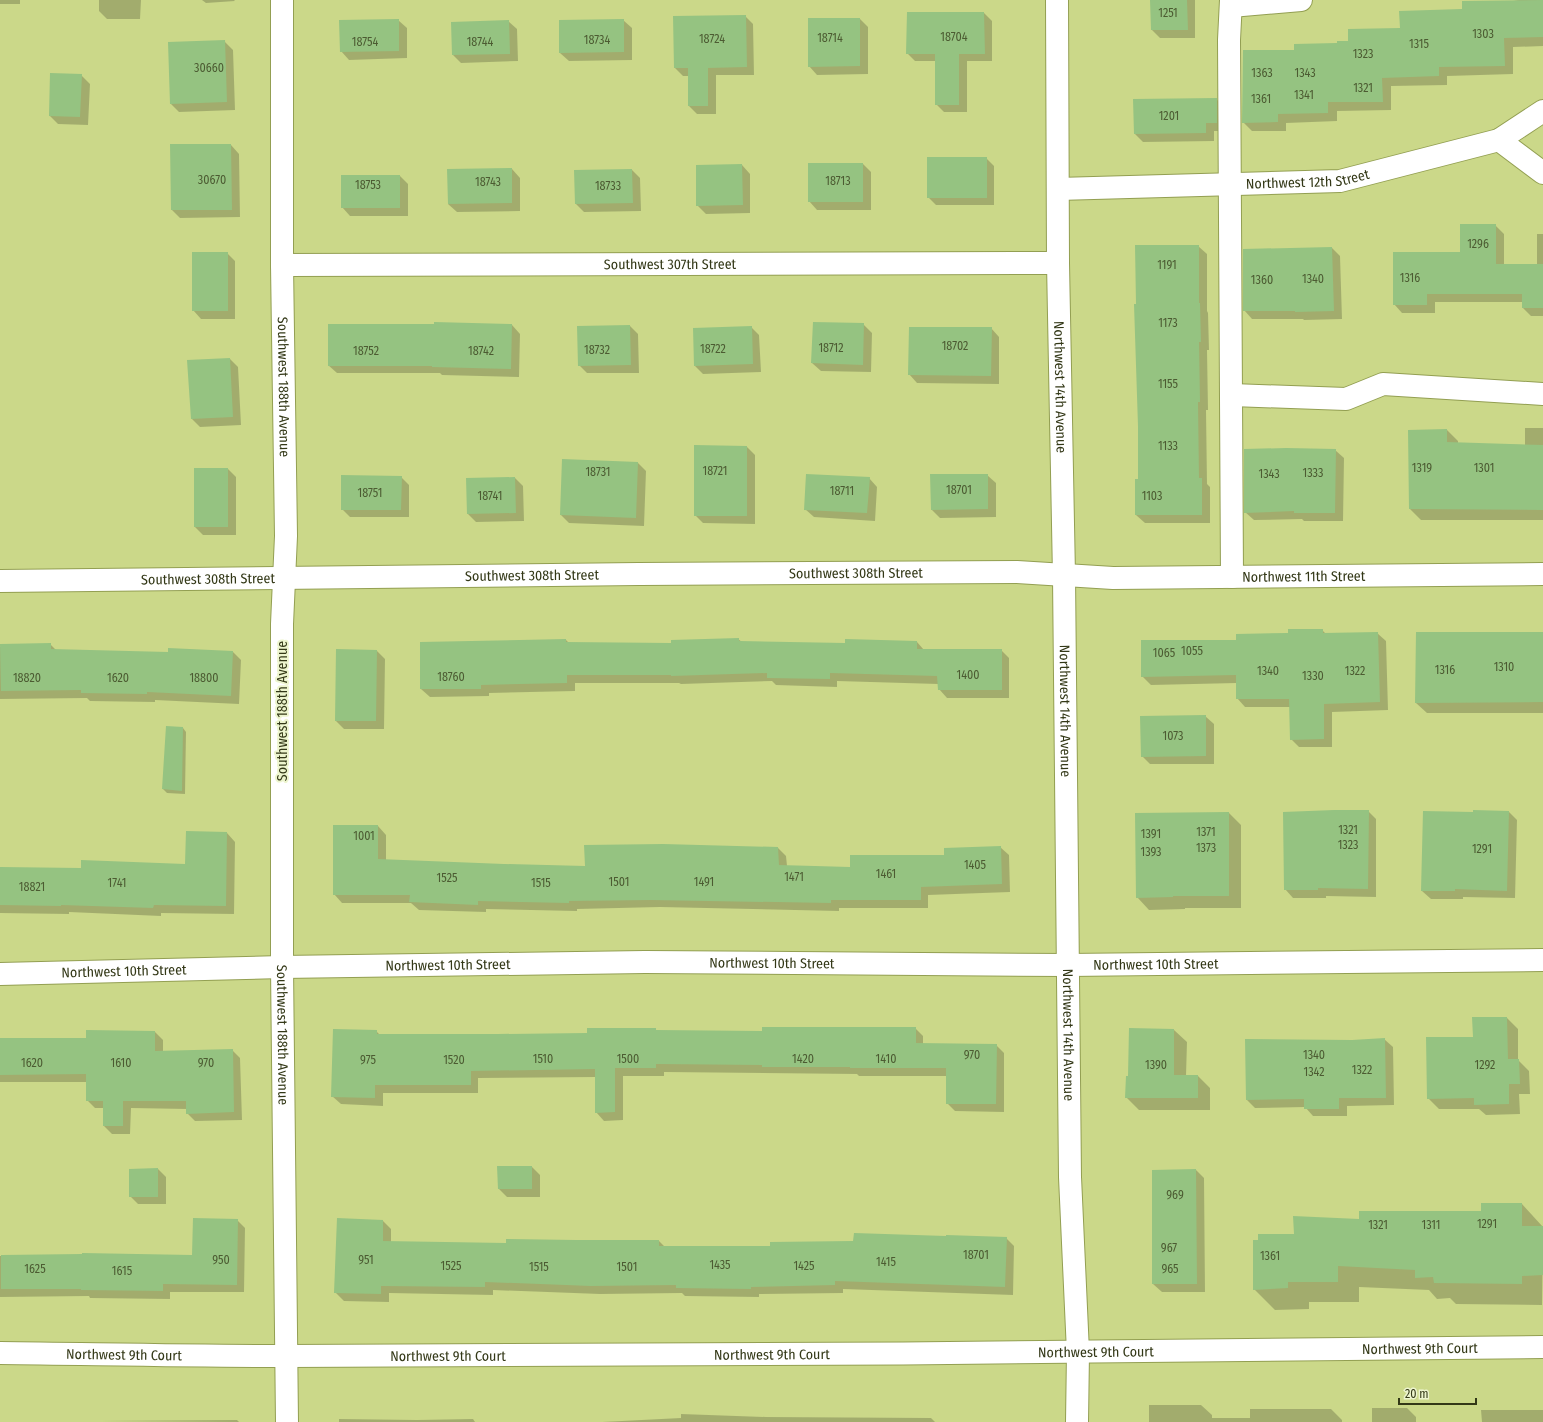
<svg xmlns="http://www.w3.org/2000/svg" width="1543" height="1422" viewBox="0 0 1543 1422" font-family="'Fira Sans Condensed',sans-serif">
  <rect width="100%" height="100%" fill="#cbd889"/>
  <path fill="#0003" d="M0,0H20V4H0Z
    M99,0H141L140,19H107L99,11Z
    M202,0H234L235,1L206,3Z
    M1151,0H1195V38H1160L1152,30Z
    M1519,0H1543V46L1513,47V74L1447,76V85L1391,86V110L1337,111V121L1286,123V131H1252L1243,122L1295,51L1350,42L1401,29L1463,10Z
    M984,13L992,21V61H967V112H944L936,104V61H915L907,53Z
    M745,16L753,24L754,75H716V114H697L689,106V76H683L675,68Z
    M860,19L868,27V74L817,75L809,66Z
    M398,20L407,28V58L349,60L341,51Z
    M623,20L632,28V60L569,61L560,53Z
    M508,21L517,29L518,61L461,63L453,55Z
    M224,41L233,50L235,110L179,112L171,104Z
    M81,75L90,84L88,125L58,124L50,116Z
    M1216,99L1225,107V131H1214V141L1143,142L1135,134Z
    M231,145L239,154L240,217L180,218L172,210Z
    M986,158L994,166V205H936L928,197Z
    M863,164L871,172V210H817L809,201Z
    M742,165L750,174V213L706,214L697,205Z
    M512,169L520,178V211L457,212L448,204Z
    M632,170L640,178L641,211L584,212L576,204L575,171Z
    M400,176L408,184V216H350L342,207Z
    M1495,225L1504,234V265H1537V234H1543V316H1531L1523,308V302H1435V313H1402L1394,304Z
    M1198,246L1207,254V311L1208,313L1209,350H1207L1208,410H1206L1207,484L1210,487V523H1145L1136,515L1139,480Z
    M1332,248L1340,256L1342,319L1304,320L1303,319H1252L1244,310Z
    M227,253L235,261V319H201L193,310Z
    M863,324L872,333L871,372L821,371L812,363Z
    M512,325L520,334L519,377L442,375L440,373H337L328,365Z
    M630,326L638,334L639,373H587L579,365Z
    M751,327L759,335L761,372L703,374L695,366Z
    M991,328L999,337V384L917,383L909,374Z
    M230,359L238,367L241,425L200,427L192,419Z
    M1525,428H1543V520H1421L1410,509L1447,430L1458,441V444L1525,445Z
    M747,447L755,455V524L703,523L695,515Z
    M1335,450L1344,458L1343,521H1304L1302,519L1254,520L1245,512Z
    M563,460L638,463L646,471L644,526L569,523L561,515Z
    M228,469L236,477V535H203L195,527Z
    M987,475L996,483V517L940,518L932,510Z
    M401,477L409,485V517H350L342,509Z
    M515,478L523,486L524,521L476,522L468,514Z
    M869,478L877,487L875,521L814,517L805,509Z
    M1322,630L1326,634L1377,633L1386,641L1388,710L1332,712V747H1299L1291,739L1290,707H1245L1237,698V683L1151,685L1142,676L1289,634Z
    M1543,633V713H1427L1416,703Z
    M738,639L742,642L846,644L917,642L924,650H1001L1009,658V698H947L939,689L938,684L837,681V687L776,685L772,681L681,684L679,683H575V691L489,693V696L430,697L421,689V643L566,640L569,643L672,644Z
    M50,644L56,650L169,653L233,652L241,660L239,704L155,700V702L90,701L87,698L0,699V647Z
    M376,650L385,659L384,729H344L336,721Z
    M1205,716L1214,724V764H1150L1142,756Z
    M183,728L186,732L185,794L167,793L163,789Z
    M1368,811L1376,819V897L1326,896V898H1293L1285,889Z
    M1509,812L1517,820L1515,898L1463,897V899H1431L1422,891Z
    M1229,813L1241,825V908H1185V909L1149,910L1137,897Z
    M334,826H378L386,835V861L586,867L778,848L786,856L787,866L851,868L945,856L1000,847L1009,855L1010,892L928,895V908H839V911L660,907L577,909V911L486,909V912L419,910L411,903H342L334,894Z
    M227,833L235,842L234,914L161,913V916L69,912V914L0,913V868L82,869L186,865Z
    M1473,1018H1507L1518,1029V1060L1529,1071L1530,1094H1519L1520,1114L1486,1115L1479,1109H1439L1428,1098L1474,1038Z
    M915,1028L923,1036V1044L996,1045L1004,1053V1112L955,1111L947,1103V1076H859L857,1074L664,1072V1076H623V1120L604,1121L596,1112V1077L478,1078V1093H383V1106L341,1104L332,1096L376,1031L380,1035L588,1034L655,1029L657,1031L763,1032Z
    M1130,1029L1174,1030L1187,1042L1186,1076H1198L1210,1088V1110H1139L1126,1097L1129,1077Z
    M155,1032L163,1040V1052L232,1050L240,1058L242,1120L195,1121L187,1113V1109L131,1108L130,1134H112L104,1126V1108H95L87,1100V1082H0V1039H87Z
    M1384,1039L1393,1047L1394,1105L1347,1106V1116H1313L1305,1107L1255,1108L1247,1100L1352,1041Z
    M532,1167L540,1175V1197H507L499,1189Z
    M158,1169L166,1177V1204H138L130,1196V1170Z
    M1196,1170L1204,1178L1205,1292H1162L1153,1284V1171Z
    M1522,1204L1543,1227L1542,1305L1456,1304L1450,1298L1437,1299L1429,1290L1359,1287V1302H1309V1309L1275,1310L1254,1289L1259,1241L1295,1235L1360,1220L1482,1212Z
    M338,1219L383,1221L391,1229V1242L507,1244L659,1241L665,1247H772L854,1242L1006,1238L1014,1246L1013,1295L843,1289V1293L759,1294V1297L685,1296L682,1293L600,1294L493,1290V1295L389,1293V1302L344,1301L335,1292Z
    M237,1220L245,1228L244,1292H170V1299L90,1298L89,1296L0,1297V1256H193Z
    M1149,1405H1201L1212,1415V1418H1250V1409H1331L1342,1420V1422H1149Z
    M1372,1408H1407L1416,1417V1422H1372Z
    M1481,1410H1543V1422H1482Z
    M681,1414L766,1417L931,1418L935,1422H602L681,1418Z
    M339,1419L417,1420L473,1419L475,1422H579H339Z
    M237,1420L239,1422L100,1421Z"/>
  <path fill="#95c381" d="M1150,0H1187L1188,30H1151Z
    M1543,0V37L1504,38L1505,66L1439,67V76L1382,78L1383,102H1328V113L1278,114V122L1242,123L1243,50H1294V44L1337,43V41H1348V29L1400,28L1399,11L1462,9V1Z
    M907,12H984L985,54H959V105H935V54H906Z
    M746,15L747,67L708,68V106H688V68H674L673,16Z
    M808,18H860V66L808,67Z
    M399,19V51L340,52L339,20Z
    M624,19V52L559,53V20Z
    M509,20L510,54L452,55L451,22Z
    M225,40L227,102L170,104L168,42Z
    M50,73L82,74L80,117L49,116Z
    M1217,98V123H1206V133L1134,134L1133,99Z
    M170,144H231L232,210H171Z
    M927,157H987V198H927Z
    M808,163H863V202H808Z
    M742,164L743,205L696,206V165Z
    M512,168V203L448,204L447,169Z
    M632,169L633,203L575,204L574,170Z
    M341,175H400V208H341Z
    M1460,224H1496V264H1543V308H1522V294H1427V305H1393V252H1460Z
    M1135,245H1199V303H1200L1201,342H1199L1200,402H1198L1199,478H1202V515H1135V479H1138V426L1134,304H1136Z
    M1332,247L1334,311L1295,312V311H1243V249Z
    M192,252H228V311H192Z
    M434,322L512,324L511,369L432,367V366H328V324H434Z
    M813,322L864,323L863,365L811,363Z
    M630,325L631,365L578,366L577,326Z
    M752,326L753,364L694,366L693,328Z
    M909,327H992L991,376L908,375Z
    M230,358L233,417L191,419L187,360Z
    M1447,429V442L1543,445V510L1409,509L1408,430Z
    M694,445L747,446V516H694Z
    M1286,448L1336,449L1335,513H1294V511L1244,513V449Z
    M562,459L638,462L636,518L560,515Z
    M194,468H228V527H194Z
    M806,474L870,477L867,513L804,510Z
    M930,474H988V509L931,510Z
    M341,475L402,476L401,510H341Z
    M515,477L516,513L467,514L466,478Z
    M1288,629H1323V633L1378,632L1380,702L1324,704V739L1290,740L1289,699H1236V675L1141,677V640H1236V634L1288,633Z
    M1416,632H1543V702L1415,703Z
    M739,638V641L845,643V639L917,641V649H1002V690H938L937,676L830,673V679L767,678V673L671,676V675H567V683L481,685V689H420V642L566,639V642L671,643V640Z
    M51,643V649L168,652V648L233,651L231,696L147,692V694L81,693V690L1,691L0,644Z
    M336,649L377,650L376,721H335Z
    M1206,715V756L1141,757L1140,716Z
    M166,726L183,727L182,791L162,789Z
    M1334,810H1369L1368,889L1318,888V890H1284L1283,812Z
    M1473,810L1509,811L1507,891L1455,889V891H1421L1423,811L1473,812Z
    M1229,812V896H1173V897L1136,898L1135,813Z
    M333,825H378V859L504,864L585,866L584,845L663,844L778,847L779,865L850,867V855H944V848L1001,846L1002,884L921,887V900H831V903L651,900L569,901V903L478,901V905L409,902L410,895H333Z
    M186,831L227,832L226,906L154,905L153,908L61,905V906L0,905V867L81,868V860L185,864Z
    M1472,1017H1507L1508,1059H1519L1520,1084H1509V1104L1474,1105V1098L1427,1099L1426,1037H1473Z
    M762,1027H916V1043L997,1044L996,1104H946V1068H850V1067H762V1065L656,1064V1068H615V1112L595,1113V1069L471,1071V1085H375V1098L331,1097L333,1029L377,1030V1034H498L587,1033V1028H656V1030L762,1031Z
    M1129,1028L1174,1029V1075H1198V1098H1125L1126,1076H1128Z
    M86,1030L155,1031V1051L233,1049L234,1112L186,1114V1101H123V1126H103V1101H86V1074L0,1075V1038H86Z
    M1385,1038L1386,1098H1339V1109H1304V1099L1246,1100L1245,1039L1352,1040Z
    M497,1166H532V1189H498Z
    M158,1168V1197H129V1169Z
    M1196,1169L1197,1284H1152V1170Z
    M1481,1203H1522V1226H1543V1275L1522,1276V1284L1434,1283L1433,1277L1415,1278V1270L1338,1266V1282H1288V1288L1253,1290V1240H1258V1234H1294L1293,1216L1359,1219V1211H1481Z
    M193,1218L238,1219L237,1285L163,1284V1291L81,1290V1289H1V1255L82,1254V1253L192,1255Z
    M337,1218L383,1220V1241L506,1243V1239L576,1240H659V1246H770V1242L853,1241L854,1233L946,1236V1235L1007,1237L1005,1287L835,1281V1285L751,1287V1289L676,1288V1285L591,1286L485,1282V1287L381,1286V1294L334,1293Z"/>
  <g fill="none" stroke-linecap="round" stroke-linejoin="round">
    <g stroke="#939f52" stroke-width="24">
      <g id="minor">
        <path id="s1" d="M282,0V265L286,536L282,624V967L287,1422"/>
        <path id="s2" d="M1057,0L1058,263L1064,576L1070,1177L1078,1352L1077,1422"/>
        <path d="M1231,0L1229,40L1232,577"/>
        <path d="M1231,6L1301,0"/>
        <path d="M1499,140L1543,173"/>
        <path id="s3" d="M1058,189L1340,181L1499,140L1543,111"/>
        <path id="s4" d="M282,265L1058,263"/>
        <path d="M1232,395L1346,399L1383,384L1543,394"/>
        <path id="s5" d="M0,581L639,574L1017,572L1113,578L1543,574"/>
        <path id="s6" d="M0,974L282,967L645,962L1068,965L1543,960"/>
        <path id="s7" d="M0,1353C96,1354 191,1356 287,1356C706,1356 1124,1352 1543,1347"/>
      </g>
    </g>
    <use href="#minor" stroke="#fff" stroke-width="22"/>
  </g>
  <g text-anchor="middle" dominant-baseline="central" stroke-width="4" stroke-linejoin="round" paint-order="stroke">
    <g font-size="12" fill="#4c5b32">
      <text x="1168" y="13">1251</text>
      <text x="1483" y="34">1303</text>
      <text x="954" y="37">18704</text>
      <text x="830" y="38">18714</text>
      <text x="712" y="39">18724</text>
      <text x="597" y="40">18734</text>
      <text x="365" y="42">18754</text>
      <text x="480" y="42">18744</text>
      <text x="1419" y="44">1315</text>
      <text x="1363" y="54">1323</text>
      <text x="209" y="68">30660</text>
      <text x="1262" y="73">1363</text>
      <text x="1305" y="73">1343</text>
      <text x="1363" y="88">1321</text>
      <text x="1304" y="95">1341</text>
      <text x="1261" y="99">1361</text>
      <text x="1169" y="116">1201</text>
      <text x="212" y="180">30670</text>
      <text x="838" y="181">18713</text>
      <text x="488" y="182">18743</text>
      <text x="368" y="185">18753</text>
      <text x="608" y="186">18733</text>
      <text x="1478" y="244">1296</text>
      <text x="1167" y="265">1191</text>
      <text x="1410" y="278">1316</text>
      <text x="1313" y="279">1340</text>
      <text x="1262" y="280">1360</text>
      <text x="1168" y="323">1173</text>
      <text x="955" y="346">18702</text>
      <text x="831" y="348">18712</text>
      <text x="713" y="349">18722</text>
      <text x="597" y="350">18732</text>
      <text x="366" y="351">18752</text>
      <text x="481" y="351">18742</text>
      <text x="1168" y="384">1155</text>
      <text x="1168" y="446">1133</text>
      <text x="1422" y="468">1319</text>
      <text x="1484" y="468">1301</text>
      <text x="715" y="471">18721</text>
      <text x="598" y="472">18731</text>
      <text x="1313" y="473">1333</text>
      <text x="1269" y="474">1343</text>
      <text x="959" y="490">18701</text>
      <text x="842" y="491">18711</text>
      <text x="370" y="493">18751</text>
      <text x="490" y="496">18741</text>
      <text x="1152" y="496">1103</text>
      <text x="1192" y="651">1055</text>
      <text x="1164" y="653">1065</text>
      <text x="1504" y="667">1310</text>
      <text x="1445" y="670">1316</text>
      <text x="1268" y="671">1340</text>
      <text x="1355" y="671">1322</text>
      <text x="968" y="675">1400</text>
      <text x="1313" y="676">1330</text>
      <text x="451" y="677">18760</text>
      <text x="27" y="678">18820</text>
      <text x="118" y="678">1620</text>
      <text x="204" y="678">18800</text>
      <text x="1173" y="736">1073</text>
      <text x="1348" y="830">1321</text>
      <text x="1206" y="832">1371</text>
      <text x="1151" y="834">1391</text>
      <text x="364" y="836">1001</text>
      <text x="1348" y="845">1323</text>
      <text x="1206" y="848">1373</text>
      <text x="1482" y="849">1291</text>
      <text x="1151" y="852">1393</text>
      <text x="975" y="865">1405</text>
      <text x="886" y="874">1461</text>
      <text x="794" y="877">1471</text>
      <text x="447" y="878">1525</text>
      <text x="619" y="882">1501</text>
      <text x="704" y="882">1491</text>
      <text x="117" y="883">1741</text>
      <text x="541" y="883">1515</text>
      <text x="32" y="887">18821</text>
      <text x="972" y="1055">970</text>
      <text x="1314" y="1055">1340</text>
      <text x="543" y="1059">1510</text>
      <text x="628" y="1059">1500</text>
      <text x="803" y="1059">1420</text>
      <text x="886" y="1059">1410</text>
      <text x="368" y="1060">975</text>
      <text x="454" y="1060">1520</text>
      <text x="32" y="1063">1620</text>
      <text x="121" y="1063">1610</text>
      <text x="206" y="1063">970</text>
      <text x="1156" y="1065">1390</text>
      <text x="1485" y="1065">1292</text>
      <text x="1362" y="1070">1322</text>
      <text x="1314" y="1072">1342</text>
      <text x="1175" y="1195">969</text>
      <text x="1487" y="1224">1291</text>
      <text x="1378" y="1225">1321</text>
      <text x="1431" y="1225">1311</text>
      <text x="1169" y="1248">967</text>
      <text x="976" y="1255">18701</text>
      <text x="1270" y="1256">1361</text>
      <text x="221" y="1260">950</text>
      <text x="366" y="1260">951</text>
      <text x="886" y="1262">1415</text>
      <text x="720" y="1265">1435</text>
      <text x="451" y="1266">1525</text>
      <text x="804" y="1266">1425</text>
      <text x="539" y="1267">1515</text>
      <text x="627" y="1267">1501</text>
      <text x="35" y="1269">1625</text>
      <text x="1170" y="1269">965</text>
      <text x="122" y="1271">1615</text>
    </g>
    <g font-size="14" fill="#333817" stroke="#edf5ce">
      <text stroke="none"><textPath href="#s3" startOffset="250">Northwest 12th Street</textPath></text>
      <text stroke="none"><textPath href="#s4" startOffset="388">Southwest 307th Street</textPath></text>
      <text stroke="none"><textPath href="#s1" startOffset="387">Southwest 188th Avenue</textPath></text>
      <text stroke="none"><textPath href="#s2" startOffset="387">Northwest 14th Avenue</textPath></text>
      <text stroke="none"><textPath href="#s5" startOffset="856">Southwest 308th Street</textPath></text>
      <text stroke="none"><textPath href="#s5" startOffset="532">Southwest 308th Street</textPath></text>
      <text stroke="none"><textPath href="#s5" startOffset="1304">Northwest 11th Street</textPath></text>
      <text stroke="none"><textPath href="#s5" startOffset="208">Southwest 308th Street</textPath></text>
      <text transform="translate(282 711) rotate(-90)">Southwest 188th Avenue</text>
      <text stroke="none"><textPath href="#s2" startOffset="711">Northwest 14th Avenue</textPath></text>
      <text stroke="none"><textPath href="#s6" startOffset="772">Northwest 10th Street</textPath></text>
      <text stroke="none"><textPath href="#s6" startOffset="1156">Northwest 10th Street</textPath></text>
      <text stroke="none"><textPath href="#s6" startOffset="448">Northwest 10th Street</textPath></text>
      <text stroke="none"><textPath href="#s6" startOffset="124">Northwest 10th Street</textPath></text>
      <text stroke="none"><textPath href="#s1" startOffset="1035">Southwest 188th Avenue</textPath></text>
      <text stroke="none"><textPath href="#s2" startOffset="1035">Northwest 14th Avenue</textPath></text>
      <text stroke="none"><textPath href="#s7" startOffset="1420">Northwest 9th Court</textPath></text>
      <text stroke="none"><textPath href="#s7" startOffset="1096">Northwest 9th Court</textPath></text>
      <text stroke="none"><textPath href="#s7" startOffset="124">Northwest 9th Court</textPath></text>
      <text stroke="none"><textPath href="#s7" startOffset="772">Northwest 9th Court</textPath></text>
      <text stroke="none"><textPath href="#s7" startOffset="448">Northwest 9th Court</textPath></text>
    </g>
  </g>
  <path d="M1399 1398v6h77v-6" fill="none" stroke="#333817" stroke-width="2"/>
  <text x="1405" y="1398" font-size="12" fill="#333817" stroke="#edf5ce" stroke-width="3" paint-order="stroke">20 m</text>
</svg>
